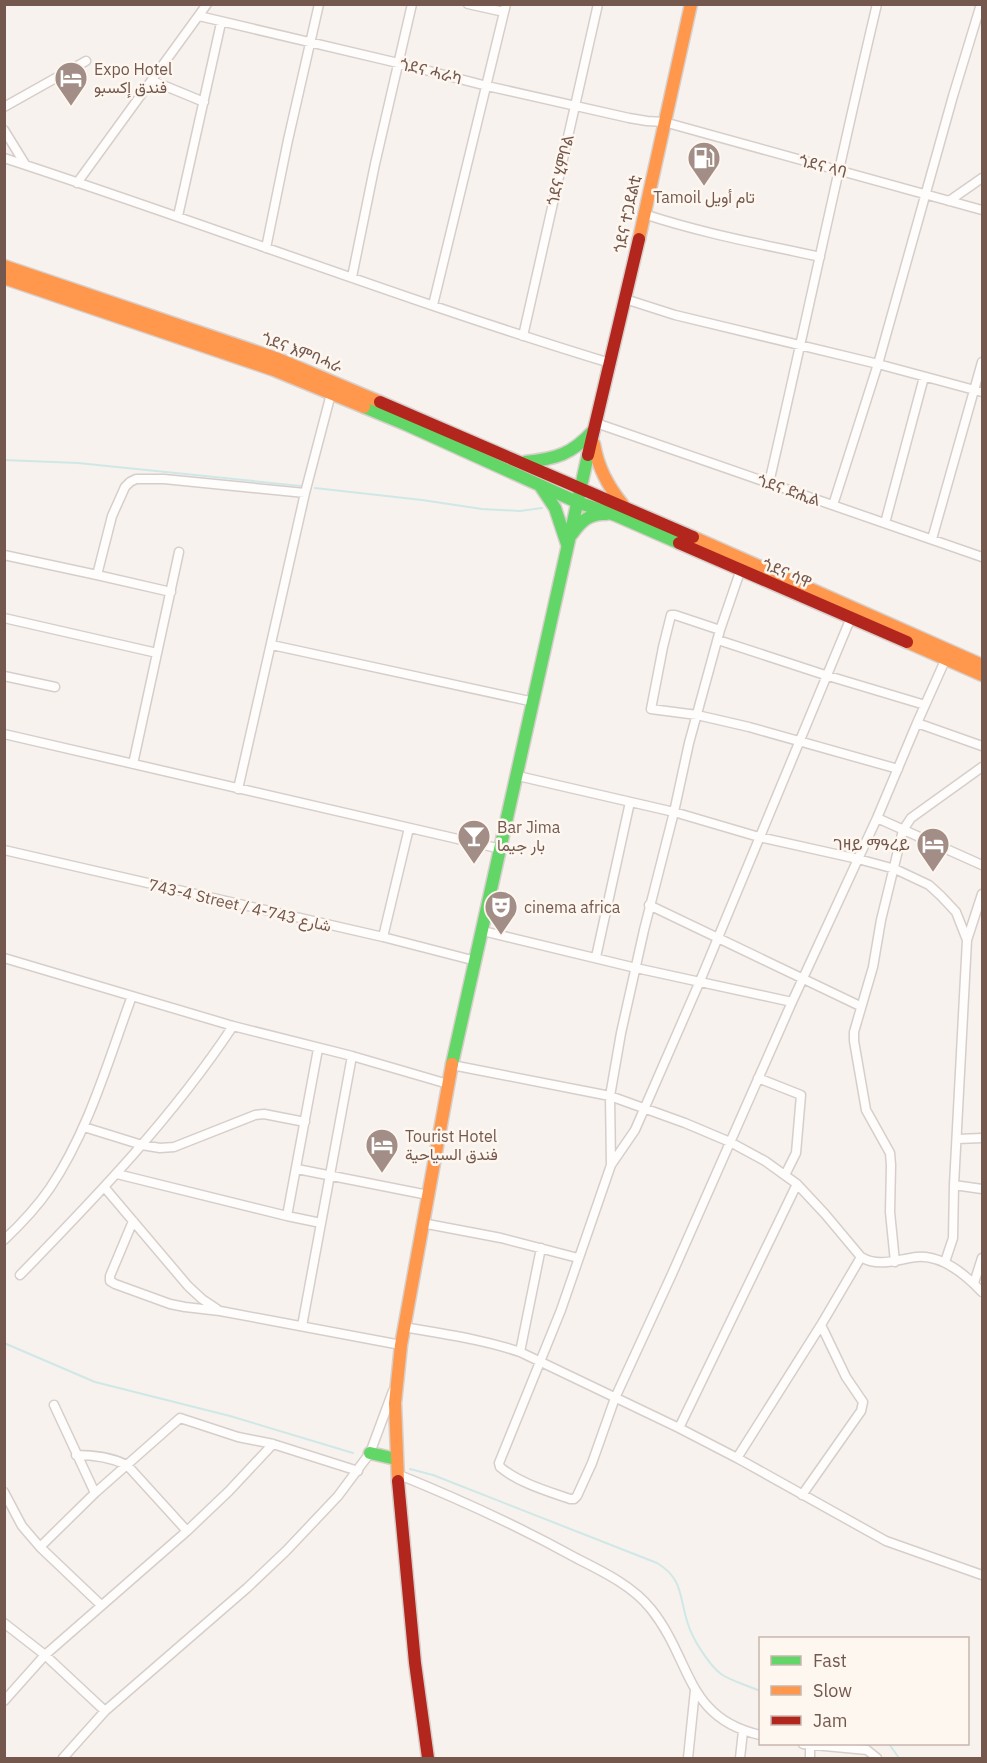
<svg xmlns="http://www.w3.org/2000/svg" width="987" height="1763" viewBox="0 0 987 1763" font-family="'IBM Plex Sans',Vazirmatn,'Noto Sans Ethiopic',sans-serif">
  <rect width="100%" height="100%" fill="#f7f2ed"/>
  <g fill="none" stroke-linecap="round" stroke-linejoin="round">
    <path stroke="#cfe8e7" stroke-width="2" d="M4,460L78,463L301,486
      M315,488L422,500L482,509L520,511L542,508
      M4,1343L95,1382L230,1416L353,1453
      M410,1469L433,1475L657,1563C684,1579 679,1598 688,1624C692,1638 709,1665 721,1674C731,1681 749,1686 760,1691
      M889,1744L899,1758"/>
    <g stroke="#d6ceca" stroke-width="11">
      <path id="street" d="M468,4L504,12
        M199,16L398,63L487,86L629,118L647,121L664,122L982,210
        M153,81L204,102
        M4,107L86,61
        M4,130L25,164
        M4,158C207,224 406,301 610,363
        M77,183L207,4
        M949,201L982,178
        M644,214C701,233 761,244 820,257
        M178,216L221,23
        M266,248L288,140L319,4
        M352,277L375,164L412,4
        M625,299L675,315L878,364L982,392
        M433,305L506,4
        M523,336L598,4
        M596,423L982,557
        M769,483C806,323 839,164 877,4
        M833,505L878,364L953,96L981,4
        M885,523L924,377
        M932,539L982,362
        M4,555L97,575L171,592
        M97,575L112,516L125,487L130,482L136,479H164L305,493
        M852,615L700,981L635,1130L611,1165L561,1310L499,1463L500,1467C519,1483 547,1491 570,1499H574L577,1496L592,1463L615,1398L672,1274L792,1002L877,818L917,723L947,656
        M4,618L157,653
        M720,630L675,615H671L663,647L651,709L697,715L749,727L898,769
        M718,640L825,675L925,705
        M272,645L534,702
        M4,676L55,687
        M917,723L982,746
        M4,734L501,849
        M133,764L179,552
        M518,776L674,812L759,837L858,859L895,869L929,885L941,896L956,912L967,940
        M238,789L305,493L332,390
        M877,818L982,865
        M4,850L383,937L476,961
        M649,905L860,1006
        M483,931L636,968L792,1002
        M383,937L409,828
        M596,957L630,802
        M4,958L233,1026L352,1056L448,1084
        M318,1049L287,1216L321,1223
        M452,1065L610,1096L685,1123L730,1142L765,1161L797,1184L825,1214L861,1257C879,1268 898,1259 917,1257C942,1255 966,1275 982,1292
        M758,1078L801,1095L796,1153L785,1175
        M84,1127L142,1145L160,1148L174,1147L255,1115L264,1114L305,1122
        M957,1139L982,1138
        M611,1165L610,1096L621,1033L644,930L674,812L689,743L720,630L742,566
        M297,1169L428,1195
        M117,1174L287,1216
        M954,1185L982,1189
        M105,1188L188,1286L202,1299L217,1309
        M133,1221L110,1276V1281L115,1284L170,1304L185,1307L220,1311L401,1345
        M422,1223L501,1238L578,1258
        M4,1240C21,1224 37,1207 50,1188C89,1130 108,1061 132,996
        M895,1262L890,1212L891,1165L890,1153L866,1110L854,1041V1032L873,967L881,920L903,830L911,818L982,767
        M945,1262L953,1238L954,1185L967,940L982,894
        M20,1275C97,1196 172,1118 233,1026
        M974,1283L982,1258
        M302,1326L352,1056
        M404,1327C443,1334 482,1339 520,1352L679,1428L737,1458L886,1541L982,1575
        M520,1352L541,1248
        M54,1405L95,1493
        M679,1428L797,1184
        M76,1455C95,1455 110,1457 127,1465L187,1531
        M737,1458L821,1325L861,1257
        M397,1474C459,1499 518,1526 576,1558C602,1571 633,1586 651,1609C692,1660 685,1718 760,1735
        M4,1492L22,1526L40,1547L101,1605
        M802,1495L861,1411L863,1402L846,1377L821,1325
        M40,1547L95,1493L180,1418L238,1437L273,1444L358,1471
        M4,1623L45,1655L105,1711
        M4,1701L45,1655L187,1531L229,1491L273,1444
        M803,1744L867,1750L877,1758
        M63,1758L105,1711L247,1588L286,1551L338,1496L370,1453L393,1391
        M688,1758L695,1690
        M740,1758L743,1731
        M810,1758V1745"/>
    </g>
    <g stroke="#d8cfcb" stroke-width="15">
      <path id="fast" d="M364,407L405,424L577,502L615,515L679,543
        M525,462C556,459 572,454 593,431
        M541,487L555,508L567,544
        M572,534C581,521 590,513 606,514
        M452,1064L588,455
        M370,1453L396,1459"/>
    </g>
    <g stroke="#d8cfcb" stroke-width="15">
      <path id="slow" d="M639,239L691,4
        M4,266L278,359L380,402
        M4,278L274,370L364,407
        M594,444C598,468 608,486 623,505
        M693,537L982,665
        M907,642L982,675
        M398,1481L395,1403L401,1345L452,1064"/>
    </g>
    <g stroke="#d8cfcb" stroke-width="15">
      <path id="jam" d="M380,402L693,537
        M588,455L639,239
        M679,543L907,642
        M398,1481L415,1663L428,1758"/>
    </g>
    <use href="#street" stroke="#fefdfc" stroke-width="8"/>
    <use href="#fast" stroke="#63d668" stroke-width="12"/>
    <use href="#slow" stroke="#ff974d" stroke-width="12"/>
    <use href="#jam" stroke="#b3261e" stroke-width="12"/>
  </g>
  <defs>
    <g id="hotel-pin" transform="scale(1.725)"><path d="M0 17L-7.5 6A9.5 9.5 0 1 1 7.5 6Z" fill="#a28e86" stroke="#fef7f0"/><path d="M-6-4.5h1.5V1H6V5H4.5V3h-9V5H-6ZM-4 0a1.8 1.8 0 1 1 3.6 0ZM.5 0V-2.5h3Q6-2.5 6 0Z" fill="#fff"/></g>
    <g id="fuel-pin" transform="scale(1.725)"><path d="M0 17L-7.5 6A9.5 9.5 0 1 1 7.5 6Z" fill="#a28e86" stroke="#fef7f0"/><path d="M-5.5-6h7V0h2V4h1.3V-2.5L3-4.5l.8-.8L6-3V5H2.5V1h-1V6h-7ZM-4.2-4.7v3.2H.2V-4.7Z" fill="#fff"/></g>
    <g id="bar-pin" transform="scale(1.725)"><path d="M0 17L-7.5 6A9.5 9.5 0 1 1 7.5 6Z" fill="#a28e86" stroke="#fef7f0"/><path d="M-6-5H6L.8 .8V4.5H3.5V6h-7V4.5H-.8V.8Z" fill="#fff"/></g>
    <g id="theatre-pin" transform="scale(1.725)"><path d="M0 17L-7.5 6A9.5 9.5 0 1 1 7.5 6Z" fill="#a28e86" stroke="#fef7f0"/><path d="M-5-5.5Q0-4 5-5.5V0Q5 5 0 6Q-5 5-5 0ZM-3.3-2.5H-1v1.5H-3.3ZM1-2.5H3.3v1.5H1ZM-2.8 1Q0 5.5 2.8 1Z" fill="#fff"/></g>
  </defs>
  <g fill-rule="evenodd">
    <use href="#hotel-pin" x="71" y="78"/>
    <use href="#fuel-pin" x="704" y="158"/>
    <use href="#bar-pin" x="474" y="836"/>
    <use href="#hotel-pin" x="933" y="844"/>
    <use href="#theatre-pin" x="501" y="907"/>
    <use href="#hotel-pin" x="382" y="1145"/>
  </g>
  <g text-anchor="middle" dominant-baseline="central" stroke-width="5" stroke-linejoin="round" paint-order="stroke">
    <g font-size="16" fill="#74584e" stroke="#fef7f0" text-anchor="start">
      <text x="94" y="69">Expo Hotel<tspan x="94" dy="18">فندق إكسبو</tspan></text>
      <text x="704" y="197" text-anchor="middle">Tamoil تام أويل</text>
      <text x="497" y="827">Bar Jima<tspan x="497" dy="18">بار جيما</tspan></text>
      <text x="910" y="844" text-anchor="end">ገዛይ ማዓረይ</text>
      <text x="524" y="907">cinema africa</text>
      <text x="405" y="1136">Tourist Hotel<tspan x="405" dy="18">فندق السياحية</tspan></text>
    </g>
    <g font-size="16" fill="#74584e" stroke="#fef7f0">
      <text transform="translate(431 71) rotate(14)">ጎደና ሓራካ</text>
      <text transform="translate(823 166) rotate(15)">ጎደና ላባ</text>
      <text transform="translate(560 170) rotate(-77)">ጎደና ሂምቦል</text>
      <text transform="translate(627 214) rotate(-78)">ጎደና ተጋደልቲ</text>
      <text transform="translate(302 352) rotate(21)">ጎደና እምባሓራ</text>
      <text transform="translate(789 490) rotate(19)">ጎደና ድሒል</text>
      <text transform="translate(787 573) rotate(23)">ጎደና ሳዋ</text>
      <text transform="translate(240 905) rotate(13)">743-4 Street / شارع 743-4</text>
    </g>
  </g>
  <rect width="987" height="1763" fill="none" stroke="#74584e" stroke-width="12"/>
  <rect x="759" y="1637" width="210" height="108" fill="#fef7f0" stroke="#c7b7af" stroke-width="1.5"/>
  <rect x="771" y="1656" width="30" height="9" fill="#63d668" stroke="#c7b7af" stroke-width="1.5"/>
  <text x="813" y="1667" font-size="18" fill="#74584e">Fast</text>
  <rect x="771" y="1686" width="30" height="9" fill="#ff974d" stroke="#c7b7af" stroke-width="1.5"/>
  <text x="813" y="1697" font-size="18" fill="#74584e">Slow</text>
  <rect x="771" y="1716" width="30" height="9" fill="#b3261e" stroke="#c7b7af" stroke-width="1.5"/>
  <text x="813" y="1727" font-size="18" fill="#74584e">Jam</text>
</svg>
